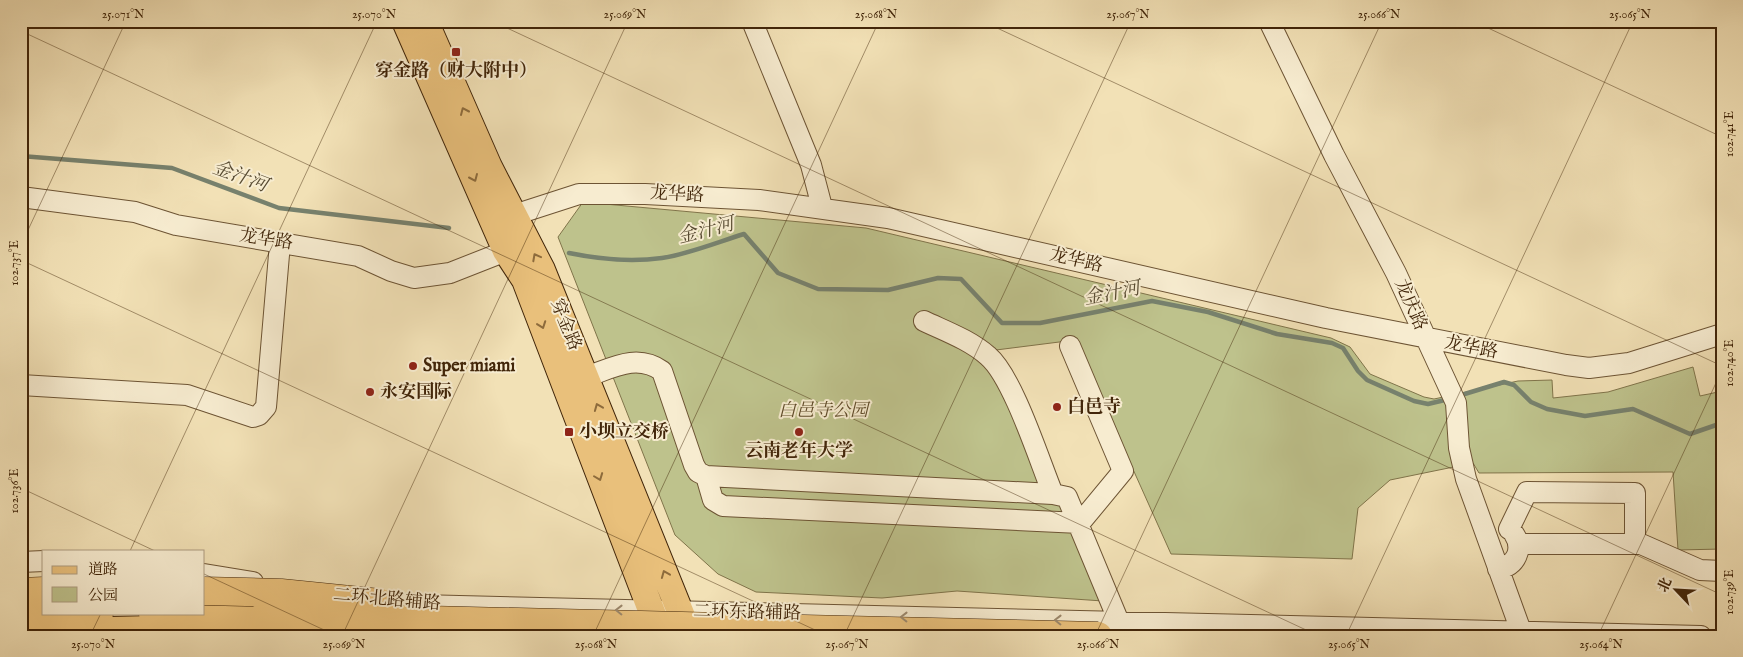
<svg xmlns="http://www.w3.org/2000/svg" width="1743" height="657" viewBox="0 0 1743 657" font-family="'IM FELL English','Noto Serif SC',serif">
  <rect width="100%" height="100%" fill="#f2e1b6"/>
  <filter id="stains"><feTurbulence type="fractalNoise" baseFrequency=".004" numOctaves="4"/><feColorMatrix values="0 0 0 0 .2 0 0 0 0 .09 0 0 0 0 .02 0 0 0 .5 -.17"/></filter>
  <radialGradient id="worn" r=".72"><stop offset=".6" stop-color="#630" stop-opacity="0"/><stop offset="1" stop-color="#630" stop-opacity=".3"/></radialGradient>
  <path fill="#bec28c" stroke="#80744a" d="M583,202L866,228L1331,338L1350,347L1370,374L1424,397L1434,399L1518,381L1552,380L1553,398L1608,392L1693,367L1700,396L1722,391V549L1678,550L1673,472L1479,473L1473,463L1390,480L1358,508L1352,559L1171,554L1075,340L996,350L1103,601L957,591L882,598L756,592L718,574L675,535L558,237Z"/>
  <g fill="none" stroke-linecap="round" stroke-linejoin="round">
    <path stroke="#77816d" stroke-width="4.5" d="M21,156L172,168L279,208L449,228
      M569,253C598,259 632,262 662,258C689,254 718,242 744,234L778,273L818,289L888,290L938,278L961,279L1002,323H1040L1152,301L1208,312L1277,334L1332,343L1343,348L1358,371L1367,380L1414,401L1428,404L1449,399
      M1458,396L1504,382L1514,385L1531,402L1547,409L1585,416L1633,409L1690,434L1722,423"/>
    <g stroke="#6d5434" stroke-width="22">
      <path id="minor" d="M752,21L811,165L822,207
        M1269,21L1334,155L1396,273L1456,403L1459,448L1466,479L1521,631
        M21,197L135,212L176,225L358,256L391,271L414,278L450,273L506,251
        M514,215L579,194H645L759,200L888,218L1326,318L1566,365L1589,368L1629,363L1722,334
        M924,321C945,331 970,340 988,356C1013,377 1039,460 1053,494
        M586,377C612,368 637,353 662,371L694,465L698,472L706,476L1053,494L1067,497L1119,622
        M21,385L187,395L253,417L259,415L266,407L280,243
        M706,476L713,500L723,506L1080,523L1123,471L1070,346
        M1509,529L1527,492L1635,493V544
        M1519,544H1641L1700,570L1722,571
        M21,562L44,561
        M1498,569C1516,566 1524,549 1514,534
        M204,574L253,582
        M366,601L419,605L1701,636"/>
    </g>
    <g stroke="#412509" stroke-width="28">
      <path id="major" d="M405,21L506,251L525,280L661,636
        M425,21L489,167L542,270L690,636
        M21,632L153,629L451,636"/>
    </g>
    <g stroke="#412509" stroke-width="29">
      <path id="highway" d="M21,592L44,591
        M153,613L264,616
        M21,616L99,613"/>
    </g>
    <use href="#minor" stroke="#f7ecd0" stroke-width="20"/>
    <use href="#major" stroke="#e9c07b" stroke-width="26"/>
    <use href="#highway" stroke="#e9c07b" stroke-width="28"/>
    <g stroke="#412509" stroke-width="29" stroke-linecap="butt">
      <path id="highway-bridge" d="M204,591L281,593L380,603
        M264,616L1098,636"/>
    </g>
    <use href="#highway-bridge" stroke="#e9c07b" stroke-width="28"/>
  </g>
  <defs><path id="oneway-chevron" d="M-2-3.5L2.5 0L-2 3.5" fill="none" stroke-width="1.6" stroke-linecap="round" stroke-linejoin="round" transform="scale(1.25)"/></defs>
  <g stroke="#8d6b3c">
    <use href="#oneway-chevron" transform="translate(464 111) rotate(-114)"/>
    <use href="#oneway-chevron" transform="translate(474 178) rotate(66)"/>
    <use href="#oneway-chevron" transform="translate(536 257) rotate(-118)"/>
    <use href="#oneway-chevron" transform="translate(542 325) rotate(70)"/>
    <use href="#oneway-chevron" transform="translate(598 407) rotate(-112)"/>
    <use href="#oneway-chevron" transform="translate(599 477) rotate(69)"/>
    <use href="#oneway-chevron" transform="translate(665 574) rotate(-112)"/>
  </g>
  <g stroke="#9c886c">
    <use href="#oneway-chevron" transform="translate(619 610) rotate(-179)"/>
    <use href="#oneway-chevron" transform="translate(904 617) rotate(-179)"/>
    <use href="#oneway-chevron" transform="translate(1058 620) rotate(-179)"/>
  </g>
  <path fill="none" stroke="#412509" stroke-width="1" stroke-opacity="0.45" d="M492,21L1722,595M982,21L1722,366M1473,21L1722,137M21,31L1319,636M21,245L126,21M21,260L828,636M21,488L155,551M130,551L377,21M204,574L337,636M90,636L101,613M342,636L628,21M593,636L879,21M844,636L1131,21M1095,636L1382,21M1346,636L1633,21M1598,636L1722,370"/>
  <g fill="#8f2418" stroke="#f7ecd0" stroke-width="2">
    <rect x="451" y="47" width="10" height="10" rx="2.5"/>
    <circle cx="413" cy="366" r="5"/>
    <circle cx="370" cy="392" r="5"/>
    <circle cx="1057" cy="407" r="5"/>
    <rect x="564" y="427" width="10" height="10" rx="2.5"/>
    <circle cx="799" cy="432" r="5"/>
  </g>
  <g text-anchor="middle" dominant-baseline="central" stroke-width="4" stroke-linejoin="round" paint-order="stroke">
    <g font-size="18" font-weight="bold" fill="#412509" stroke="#f7ecd0" text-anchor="start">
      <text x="456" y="71" text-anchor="middle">穿金路（财大附中）</text>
      <text x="423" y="366">Super miami</text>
      <text x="380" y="392">永安国际</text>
      <text x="1067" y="407">白邑寺</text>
      <text x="579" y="432">小坝立交桥</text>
      <text x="799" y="451" text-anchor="middle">云南老年大学</text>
    </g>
    <g font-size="18" fill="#412509" stroke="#f7ecd0">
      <text transform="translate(677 195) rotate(3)">龙华路</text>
      <text transform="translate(266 240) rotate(9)">龙华路</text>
      <text transform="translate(1076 261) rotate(13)">龙华路</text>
      <text transform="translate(1410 305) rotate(66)">龙庆路</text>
      <text transform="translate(565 325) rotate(68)">穿金路</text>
      <text transform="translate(1471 348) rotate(11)">龙华路</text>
      <text transform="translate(387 600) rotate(5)">二环北路辅路</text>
      <text transform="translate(747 613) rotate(1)">二环东路辅路</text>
    </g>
    <g font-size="18" font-style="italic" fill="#604c2a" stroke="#f7ecd0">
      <text x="823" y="411">白邑寺公园</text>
    </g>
    <g font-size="19" font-style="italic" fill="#584b32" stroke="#f7ecd0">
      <text transform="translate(240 177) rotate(20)">金汁河</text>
      <text transform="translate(706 231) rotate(-14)">金汁河</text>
      <text transform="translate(1112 294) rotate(-11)">金汁河</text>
    </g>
  </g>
  <rect width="1743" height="657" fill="none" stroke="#f2e1b6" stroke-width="55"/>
  <rect x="42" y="550" width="162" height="65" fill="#f7ecd0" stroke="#ae9c80"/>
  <rect x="52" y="566" width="25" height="8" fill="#e9c07b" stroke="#ae9c80"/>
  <text x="88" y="574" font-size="15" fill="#412509">道路</text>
  <rect x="52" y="587" width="25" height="15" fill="#bec28c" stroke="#ae9c80"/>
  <text x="88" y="600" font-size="15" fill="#412509">公园</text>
  <g transform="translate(1676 590) rotate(295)" stroke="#f7ecd0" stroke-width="4" paint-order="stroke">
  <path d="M0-4L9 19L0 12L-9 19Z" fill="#412509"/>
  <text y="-8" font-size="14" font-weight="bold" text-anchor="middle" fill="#412509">北</text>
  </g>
  <rect x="28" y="28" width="1688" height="602" fill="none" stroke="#412509" stroke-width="2"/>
  <g font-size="12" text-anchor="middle" fill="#412509">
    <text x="123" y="18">25.071°N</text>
    <text x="374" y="18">25.070°N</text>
    <text x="625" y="18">25.069°N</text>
    <text x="876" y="18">25.068°N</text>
    <text x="1128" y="18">25.067°N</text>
    <text x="1379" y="18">25.066°N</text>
    <text x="1630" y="18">25.065°N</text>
    <text transform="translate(1729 134) rotate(-90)" y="4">102.741°E</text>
    <text transform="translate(14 263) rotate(-90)" y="4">102.737°E</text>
    <text transform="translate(1729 363) rotate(-90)" y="4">102.740°E</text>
    <text transform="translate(14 491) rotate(-90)" y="4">102.736°E</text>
    <text transform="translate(1729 592) rotate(-90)" y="4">102.739°E</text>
    <text x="93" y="648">25.070°N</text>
    <text x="344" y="648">25.069°N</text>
    <text x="596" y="648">25.068°N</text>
    <text x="847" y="648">25.067°N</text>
    <text x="1098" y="648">25.066°N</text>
    <text x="1349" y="648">25.065°N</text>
    <text x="1601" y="648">25.064°N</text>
  </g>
  <rect width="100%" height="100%" filter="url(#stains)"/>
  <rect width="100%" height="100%" fill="url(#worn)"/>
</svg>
